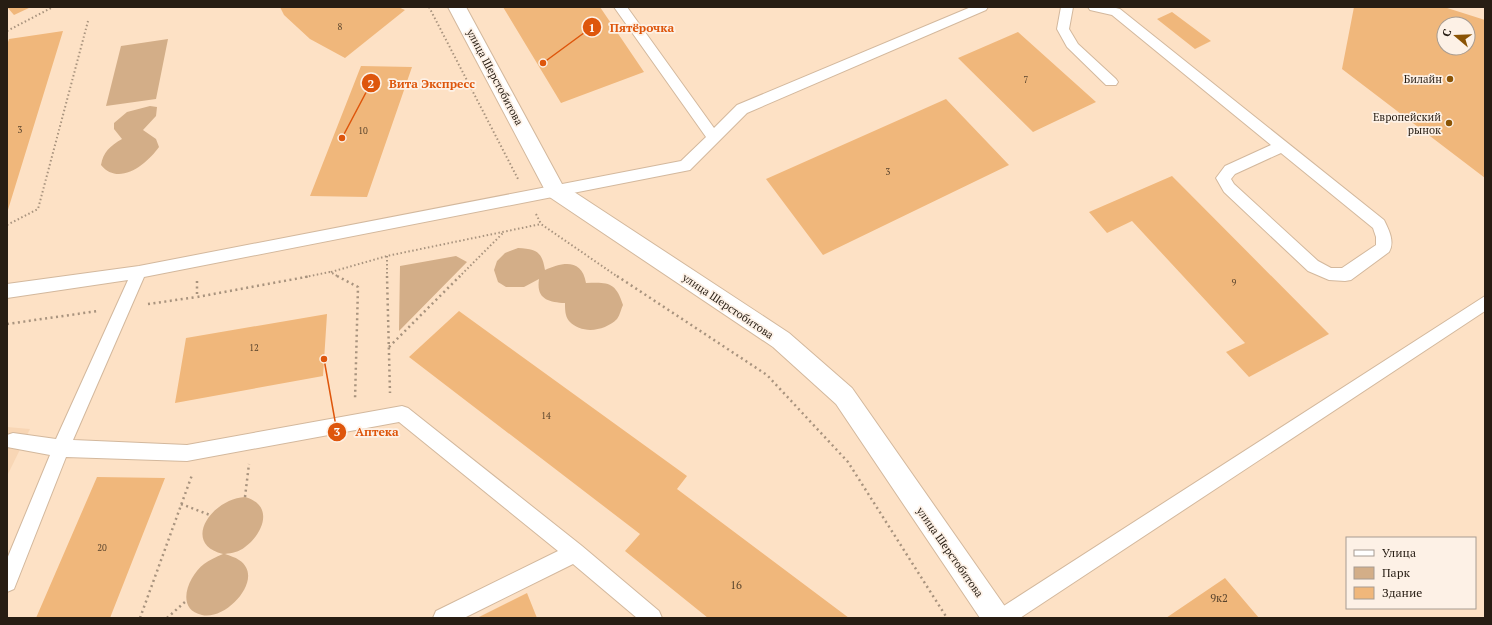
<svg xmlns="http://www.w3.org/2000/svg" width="1492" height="625" viewBox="0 0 1492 625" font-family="'PT Serif',serif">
  <rect width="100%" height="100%" fill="#fde1c5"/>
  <path fill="#f8d6b5" d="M7,427L30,429L7,476Z"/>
  <path fill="#d3ae88" d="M168,39L156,99L106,106L121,46Z
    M150,106L157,107L156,116L143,130L156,139L159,147C147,164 119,187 101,165C103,152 110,146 122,139L114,129V123L127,112Z
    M518,248C537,249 542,252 545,270C562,262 582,258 586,283C608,282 616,282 623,305C621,309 620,315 617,319C605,331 582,335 569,321C565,316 565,309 565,303C548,302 536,299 539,279L524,287H506L498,282L494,270L497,261L505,253Z
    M456,256L467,262L399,331L400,266Z
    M245,497C274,505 264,533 245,547C239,552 232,553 225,554C230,556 235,557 239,560C266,577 227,621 202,615C174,609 189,575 204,564C209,560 216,557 223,554C181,544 211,499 245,497Z"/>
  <path fill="#f0b77b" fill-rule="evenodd" d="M7,7H31L14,15Z
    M280,7H398L405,10L345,58L310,39L284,15Z
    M503,7H600L644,72L561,103Z
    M1354,7H1444L1485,20V178L1342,69ZM1444,24H1468V48H1444Z
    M1172,12L1211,41L1195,49L1157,19Z
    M63,31L7,213V45L9,39Z
    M1018,32L1096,102L1033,132L958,58Z
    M361,66L412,67L367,197L310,196Z
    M946,99L1009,165L823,255L766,179Z
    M1172,176L1329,334L1249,377L1226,352L1245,343L1132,221L1107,233L1089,212Z
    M459,311L687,476L677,489L849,618H708L625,551L640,534L409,357Z
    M327,314L323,376L175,403L186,338Z
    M97,477L165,478L110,618H36Z
    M1225,578L1259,618H1166Z
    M527,593L537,618H477Z"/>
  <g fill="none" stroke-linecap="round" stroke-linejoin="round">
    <g stroke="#d3b89d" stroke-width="2">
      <path id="lane" d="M614,7H627L714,128L737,105L971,7H988L986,10L747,113L690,170L144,277L73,440L187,445L402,406L408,408L582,546L659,611L662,618H637L573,564L464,618H433L436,611L558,551L399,422L187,461L66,457L14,589L7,592V559L50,455L7,447V435L13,433L56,439L128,280L7,298V284L139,266L681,161L706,137Z
        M1061,7H1073L1069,29L1078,44L1116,79L1118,82L1116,85H1106L1067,47L1057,29Z
        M1088,7H1112L1120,9L1384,220C1389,230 1395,242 1389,252L1351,280L1345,281L1329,280L1308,271L1224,192L1216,178L1225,166L1271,145L1112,15L1090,10ZM1281,153L1373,228L1376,237V245L1342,268H1331L1318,261L1234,184L1231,179L1235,174Z
        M1485,296V311L1020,618H1001L999,614L1002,607Z"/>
    </g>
    <g stroke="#d3b89d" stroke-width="2">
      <path id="street" d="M448,7H466L562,184L789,333L852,388L1006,608L1009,618H980L836,404L773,347L548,196Z"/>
    </g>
    <path stroke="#a8937e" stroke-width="2" stroke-dasharray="1.5 2.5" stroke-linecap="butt" d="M429,7L518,179
      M7,31L53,7
      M536,214L541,224L618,277
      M7,225L38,209L88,21
      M387,256V277
      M331,272L387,256L541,224
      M305,277L330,272L339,277
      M459,277L504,232"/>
    <path stroke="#a8937e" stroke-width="2.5" stroke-dasharray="2 3.5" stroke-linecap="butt" d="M337,276L358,287L355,400
      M387,276L390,393
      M617,276L767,375L848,462L947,618
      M197,281V297L311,276
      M148,304L197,297
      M7,324L98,311
      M389,347L460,276
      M245,497L249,464
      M181,504L210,515
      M140,618L192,475
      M167,618L186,601"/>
    <use href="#lane" fill="#fff" fill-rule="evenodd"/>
    <use href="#street" fill="#fff" fill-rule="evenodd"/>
  </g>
  <g fill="#8a5304" stroke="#fdf1e6" stroke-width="1.5">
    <circle cx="1450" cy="79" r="4"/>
    <circle cx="1449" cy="123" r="4"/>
  </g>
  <g text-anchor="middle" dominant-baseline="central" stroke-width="3.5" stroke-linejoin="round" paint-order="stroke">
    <g font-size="9" fill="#59442d">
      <text x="340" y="27">8</text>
      <text x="1026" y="80">7</text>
      <text x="20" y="130">3</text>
      <text x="363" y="131">10</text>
      <text x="888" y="172">3</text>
      <text x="1234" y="283">9</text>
      <text x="254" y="348">12</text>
      <text x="546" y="416">14</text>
      <text x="102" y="548">20</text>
    </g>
    <g font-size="11" fill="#271d13" stroke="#fdf1e6">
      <text transform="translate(495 77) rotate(62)">улица Шерстобитова</text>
      <text transform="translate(728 306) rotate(34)">улица Шерстобитова</text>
      <text transform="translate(950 552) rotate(55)">улица Шерстобитова</text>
    </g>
    <g font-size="11" fill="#271d13" stroke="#fdf1e6" text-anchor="end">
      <text x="1442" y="79">Билайн</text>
      <text x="1441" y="117">Европейский<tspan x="1441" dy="13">рынок</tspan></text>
    </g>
    <g font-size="11" fill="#59442d">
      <text x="736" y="585">16</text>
      <text x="1219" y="598">9к2</text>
    </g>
  </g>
  <path fill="none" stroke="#de560c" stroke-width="1.5" d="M543 63L592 27M342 138L371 83M324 359L337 432"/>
  <g fill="#de560c" stroke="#fdf1e6" stroke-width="1.5">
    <circle cx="543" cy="63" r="4"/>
    <circle cx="342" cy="138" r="4"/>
    <circle cx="324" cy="359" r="4"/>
    <circle cx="592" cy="27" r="10"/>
    <circle cx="371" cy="83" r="10"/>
    <circle cx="337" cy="432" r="10"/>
  </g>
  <g font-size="12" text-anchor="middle" font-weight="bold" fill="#fff">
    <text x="592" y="32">1</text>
    <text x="371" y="88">2</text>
    <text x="337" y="436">3</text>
  </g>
  <g font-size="12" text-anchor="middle" font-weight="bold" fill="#de560c" stroke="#fdf1e6" stroke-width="3.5" stroke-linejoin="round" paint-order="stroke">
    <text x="642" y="32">Пятёрочка</text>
    <text x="432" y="88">Вита Экспресс</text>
    <text x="377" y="436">Аптека</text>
  </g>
  <rect width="1492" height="625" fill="none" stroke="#271d13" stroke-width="16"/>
  <rect x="1346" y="537" width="130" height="72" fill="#fdf1e6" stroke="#a79c92"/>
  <rect x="1354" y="550" width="20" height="6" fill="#ffffff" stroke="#a79c92"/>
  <text x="1382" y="557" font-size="12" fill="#271d13">Улица</text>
  <rect x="1354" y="567" width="20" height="12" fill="#d3ae88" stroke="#a79c92"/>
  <text x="1382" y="577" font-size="12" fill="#271d13">Парк</text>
  <rect x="1354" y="587" width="20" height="12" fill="#f0b77b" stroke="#a79c92"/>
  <text x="1382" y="597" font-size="12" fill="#271d13">Здание</text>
  <g transform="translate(1456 36) rotate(289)"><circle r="19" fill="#fdf1e6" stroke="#a79c92"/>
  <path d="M0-3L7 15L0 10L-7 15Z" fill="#8a5304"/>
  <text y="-6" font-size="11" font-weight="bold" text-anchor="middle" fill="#271d13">С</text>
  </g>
</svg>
